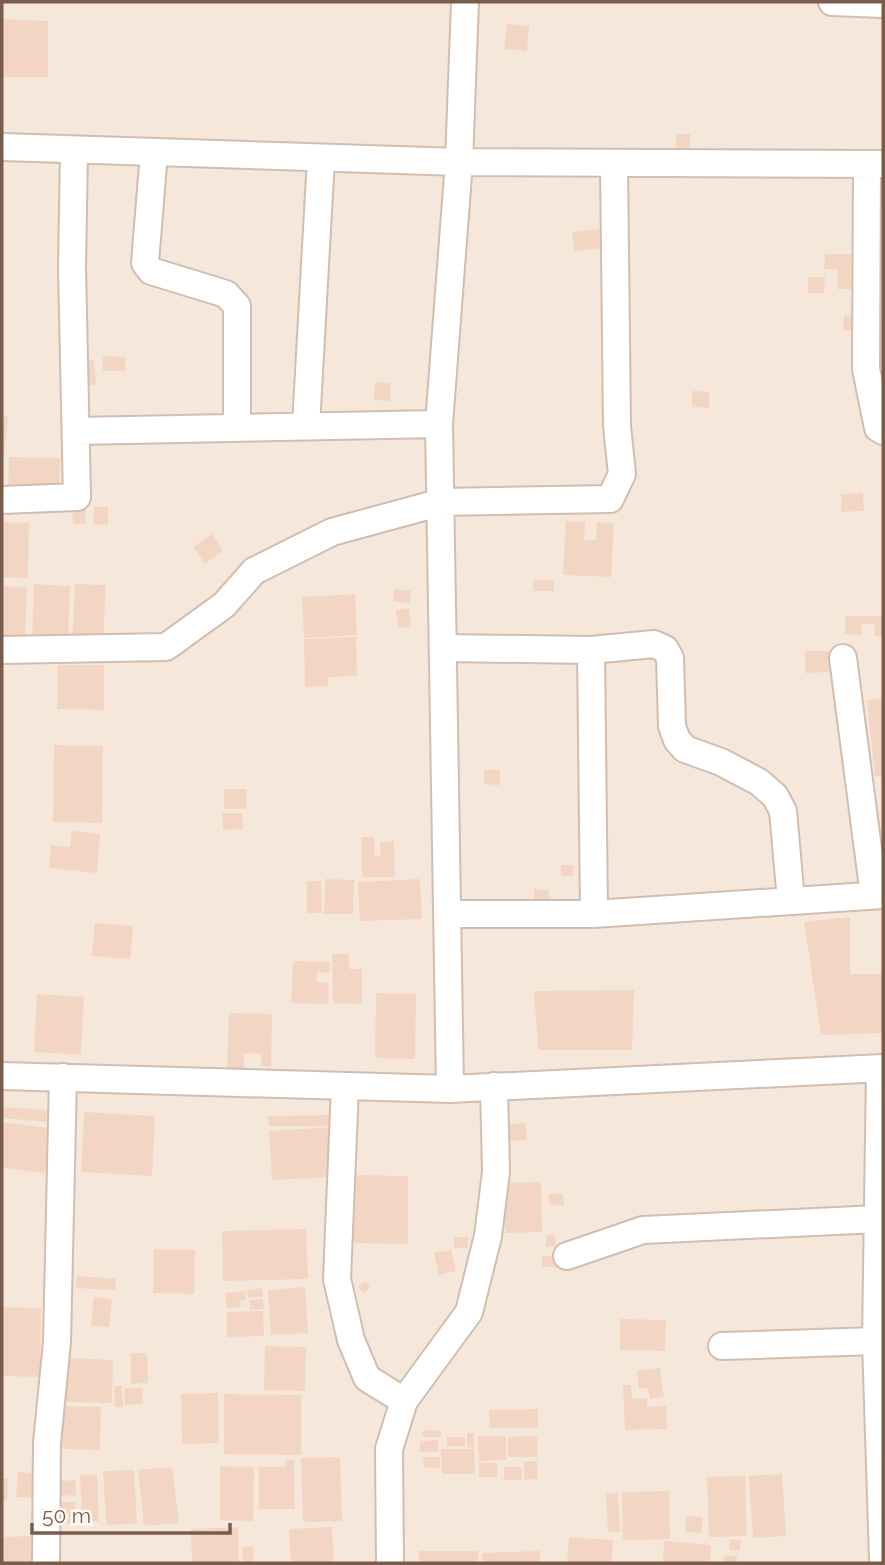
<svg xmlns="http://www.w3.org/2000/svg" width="885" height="1565" viewBox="0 0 885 1565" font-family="Raleway,sans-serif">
  <rect width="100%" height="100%" fill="#fdf6ec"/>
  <path fill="#f5e8da" d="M2,2H883V1563H2Z"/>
  <path fill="#f3d5c3" d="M2,19L48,21V77H2Z
    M507,24L529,26L527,51L504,49Z
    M676,134H690V149H676Z
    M599,229L601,248L574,251L572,232Z
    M825,254H853V289H837L838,269H824Z
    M808,277H825L824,293H808Z
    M844,315L857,316L856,331L843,330Z
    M103,356L125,357V371H103Z
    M78,360H94L96,385L79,386Z
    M375,382L391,383L390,401L374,400Z
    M692,391L709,392V408L692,407Z
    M2,416H8L4,456H2Z
    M9,457L60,458L59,493L8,492Z
    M863,493L864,511L841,512V494Z
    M94,507H108V525L93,524Z
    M85,509L86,524H73L72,510Z
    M566,521L585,522L584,540H596L597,522L614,523L611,577L563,575Z
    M2,522L29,523L28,578L2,577Z
    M212,534L223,551L205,564L193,547Z
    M533,580H554V591H533Z
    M34,584L70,586L68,640L32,639Z
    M75,584L106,585L103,641L72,640Z
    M2,586L27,587L25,637L2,635Z
    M394,589L411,591L410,603L393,601Z
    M355,594L357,635L304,638L302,597Z
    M409,608L411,627L398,628L396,610Z
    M845,616H883V636H875L874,624H861L862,635L845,634Z
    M356,637L357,676L328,677V686L305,687L304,639Z
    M805,651H829L830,672L805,673Z
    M58,665H104V710L57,709Z
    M883,698V776L875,777L867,700Z
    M54,745L103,746L102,823L53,822Z
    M484,770H500V785L484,784Z
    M224,789H247V809H224Z
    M222,813H242L243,829L223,830Z
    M72,831L100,834L97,873L49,868L51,845L70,847Z
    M361,837H374L375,856H381L380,842L394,841L395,877H362Z
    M561,865H573V876H561Z
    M325,879L354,880L353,914H324Z
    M420,879L422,919L360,921L358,882Z
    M307,881H321L322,913H307Z
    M534,889L549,890V907H534Z
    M850,917V974H883V1033L821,1035L804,922Z
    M95,923L133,926L130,959L92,956Z
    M332,954H349V969H362V1004L333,1003Z
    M293,961L330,962L329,973L317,972V982L329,983L328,1004L291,1003Z
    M634,990L632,1050H540L538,1048L534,991Z
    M376,993L416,994L415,1059L375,1058Z
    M37,994L84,997L81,1055L34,1052Z
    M229,1013L272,1014L271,1067L261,1066V1054L244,1053V1069H227Z
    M4,1107L47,1110L46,1122L3,1118Z
    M84,1112L155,1116L152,1176L81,1172Z
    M332,1115V1126H269L268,1116Z
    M2,1122L49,1128L45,1173L2,1168Z
    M526,1123L527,1140L507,1141V1124Z
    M332,1127L336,1177L272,1180L269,1131Z
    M353,1175L408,1176V1244L353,1243Z
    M541,1182L542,1232L505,1233L503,1183Z
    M563,1193L564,1205L550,1206L549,1194Z
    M306,1229L308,1279L223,1281L222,1231Z
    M546,1235H555V1246L546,1247Z
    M454,1237H468V1248H454Z
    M154,1249L195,1250L194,1294L153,1293Z
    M451,1250L456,1271L439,1275L434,1253Z
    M542,1256H560V1267H542Z
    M77,1276L116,1279L115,1290L76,1288Z
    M366,1281L370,1288L363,1293L358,1286Z
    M305,1287L308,1333L271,1335L268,1290Z
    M262,1288L263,1297L248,1298L247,1290Z
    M245,1291L246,1300L240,1301L241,1307L227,1308L225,1293Z
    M94,1297L112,1299L109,1327L91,1326Z
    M263,1299L264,1309L250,1310L249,1300Z
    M2,1307L41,1308L40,1377L2,1376Z
    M263,1311L264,1336L227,1337V1312Z
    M620,1319L666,1320L665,1351L620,1350Z
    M265,1346L306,1347L305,1391L264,1390Z
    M131,1353H147L148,1383L131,1384Z
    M67,1358L113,1360L112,1403L66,1402Z
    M660,1368L664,1397L650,1399L648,1388L639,1389L637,1371Z
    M623,1385H631L632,1399L647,1398V1407L666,1406L667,1429L625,1430Z
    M114,1386H122L123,1407H115Z
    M124,1388H143V1404L125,1405Z
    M218,1393L219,1443L182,1444L181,1394Z
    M224,1394L301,1395V1455L224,1454Z
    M64,1406L101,1407L100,1450L62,1449Z
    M538,1409V1428H489V1410Z
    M423,1430L441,1431V1437H422Z
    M467,1433H474V1447L467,1448Z
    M478,1436H506V1460L479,1461Z
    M537,1436V1457H508V1437Z
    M447,1437H465V1446H447Z
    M438,1440V1452H420V1441Z
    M441,1449H474L475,1474H442Z
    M340,1457L342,1521L303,1522L301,1458Z
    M423,1457H440V1468L424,1467Z
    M285,1460H294L295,1509H259V1467H285Z
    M524,1461H537L538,1479L524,1480Z
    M479,1463H497V1477H479Z
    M220,1466L254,1467L253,1521L220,1520Z
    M172,1467L179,1523L144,1526L138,1470Z
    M504,1467H521L522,1480H504Z
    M134,1470L137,1524L106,1525L103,1471Z
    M18,1472L36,1473L34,1498L16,1497Z
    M97,1474L99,1521L82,1522L80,1475Z
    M782,1474L786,1536L753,1538L749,1476Z
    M745,1476L747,1536L709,1537L707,1477Z
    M2,1479H8L7,1501L2,1500Z
    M75,1480L76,1495L61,1496L60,1481Z
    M669,1491L670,1539L623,1540L622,1492Z
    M618,1493L620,1532H608L606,1494Z
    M61,1502H75L76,1523L62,1524Z
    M686,1516L703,1517L701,1533L685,1532Z
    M238,1527L239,1563H192L191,1529Z
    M332,1527L334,1563H291L289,1529Z
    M32,1536L34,1563H2V1537Z
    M569,1537L613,1540L612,1563H567Z
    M730,1539L741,1540L740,1551L729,1550Z
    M664,1541L711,1545L710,1563H663Z
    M253,1546L254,1563H243L242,1547Z
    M419,1551H478V1563H419Z
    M540,1551V1563H483L482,1553Z
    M724,1555L737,1556L736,1563H723Z"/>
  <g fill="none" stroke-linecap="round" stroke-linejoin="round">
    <g stroke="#d1beb0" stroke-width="30">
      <path id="minor" d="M832,2L883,4
        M2,147L459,162L883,164
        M154,152L145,263L151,271L226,294L237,306V427
        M867,164L866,369L878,428L883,431
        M306,426L321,158
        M76,431L439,424
        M2,500L77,497L72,268L74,150
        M444,648L591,650L594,914
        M2,650L166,647L224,605L254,571L332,532L442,502L610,499L622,474L617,426L614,163
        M591,650L654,644L665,649L670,658L672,726L677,740L685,749L721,762L759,782L775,796L783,811L791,901
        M843,658L874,895
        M448,914H594L883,895
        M880,1069L876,1341L883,1559
        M2,1076L450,1089L883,1068
        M345,1086L337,1279L351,1340L367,1378L404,1401
        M450,1089L439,424L459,162L465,2
        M567,1256L643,1230L878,1219
        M722,1346L876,1341
        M46,1563L47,1443L57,1342L63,1077
        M390,1563L389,1449L404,1401L469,1312L488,1236L496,1172L494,1086"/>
    </g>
    <use href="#minor" stroke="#fff" stroke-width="26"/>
  </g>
  <rect width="885" height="1565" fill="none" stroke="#7a5c4d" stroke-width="7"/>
  <path d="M32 1523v10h198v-10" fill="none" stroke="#7a5c4d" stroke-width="3.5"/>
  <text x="42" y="1523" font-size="21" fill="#7a5c4d" stroke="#fffaf3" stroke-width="5" paint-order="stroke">50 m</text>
</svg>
